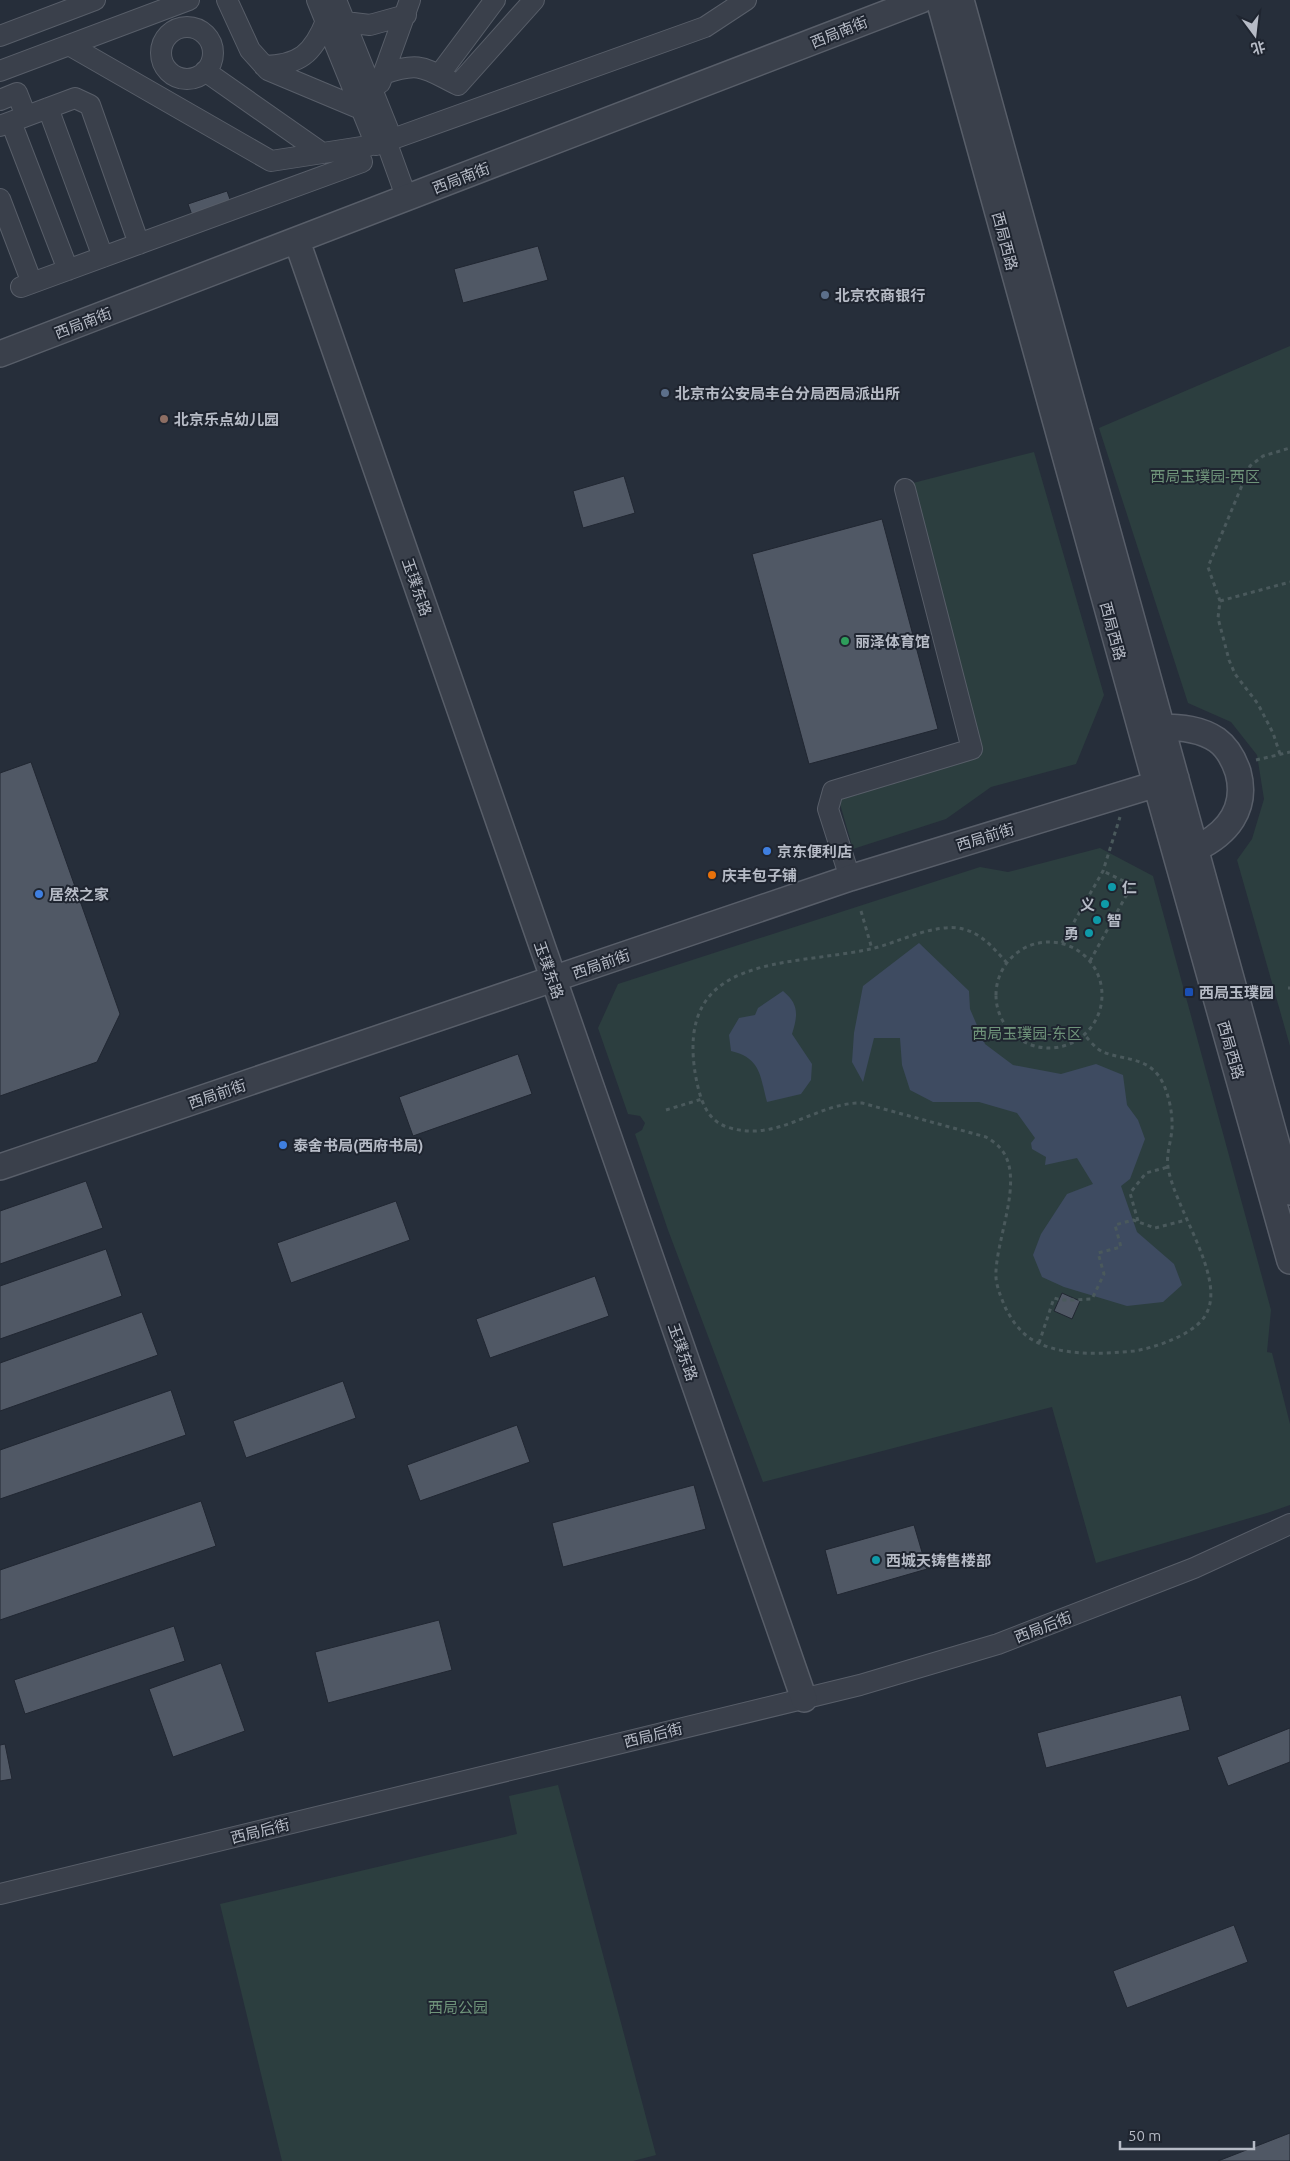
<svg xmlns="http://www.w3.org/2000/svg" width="1290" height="2161" viewBox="0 0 1290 2161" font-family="Ubuntu,'Noto Sans SC',sans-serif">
  <rect width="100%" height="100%" fill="#262e3a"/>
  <path fill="#2c3e3f" d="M1290,346V1046L1237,860L1252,839L1264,799L1257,755L1231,722L1188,703L1099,428Z
    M1034,452L1104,695L1076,764L991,787L946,819L853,849L840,804L842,795L981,753L913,483Z
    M1100,848L1153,876L1271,1310L1267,1352L1272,1353L1290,1424V1505L1267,1513L1096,1563L1052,1407L763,1482L668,1230L635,1134L642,1130L645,1123L640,1116L628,1114L598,1028L618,984L980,867L1008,872Z
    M558,1785L656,2155L633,2161H282L220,1904L517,1834L509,1796Z"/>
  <path fill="#3e4b61" d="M919,943L969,991L970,1009L985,1044L1013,1065L1061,1074L1096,1064L1123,1075L1127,1105L1138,1120L1145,1139L1130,1179L1121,1186L1137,1232L1174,1264L1182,1285L1163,1302L1127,1306L1064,1287L1042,1277L1033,1255L1041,1234L1067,1194L1093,1184L1077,1158L1045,1165L1046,1157L1032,1149L1031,1143L1035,1138L1017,1113L979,1102H933L910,1090L902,1065L900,1038H874L863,1082L852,1062L854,1033L863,986Z
    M783,991C799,1004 798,1015 792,1034L812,1064L811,1080L801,1094L767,1102C760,1076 761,1058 731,1051L729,1035L739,1018L755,1015L758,1008Z"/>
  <path fill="#505865" stroke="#212732" d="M227,191L232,205L193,218L188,204Z
    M538,246L548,280L463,303L454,269Z
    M624,476L635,513L583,528L573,491Z
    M882,519L938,729L809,764L752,554Z
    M31,762L120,1014L97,1062L0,1096V773Z
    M518,1054L532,1094L413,1136L399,1097Z
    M86,1181L103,1228L0,1264V1211Z
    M396,1201L410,1240L291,1283L277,1243Z
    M106,1249L122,1296L0,1339V1286Z
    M595,1276L609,1316L490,1358L476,1319Z
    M1062,1293L1080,1301L1072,1319L1054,1311Z
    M142,1312L158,1355L0,1411V1363Z
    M343,1381L356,1418L246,1458L233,1421Z
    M171,1390L186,1435L0,1499V1450Z
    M517,1425L530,1462L420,1501L407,1465Z
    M694,1485L706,1529L563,1567L552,1523Z
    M201,1501L216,1546L0,1620V1570Z
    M914,1525L927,1569L837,1595L825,1550Z
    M439,1620L452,1670L328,1703L315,1652Z
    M174,1626L185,1661L25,1714L14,1680Z
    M221,1663L245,1731L173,1757L149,1689Z
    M1181,1695L1190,1730L1046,1768L1037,1733Z
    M1290,1728V1762L1228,1786L1217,1757Z
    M5,1744L12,1779L0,1781V1745Z
    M1234,1925L1248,1962L1127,2008L1113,1971Z
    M1290,2133V2161H1218Z"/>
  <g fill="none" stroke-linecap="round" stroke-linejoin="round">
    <g stroke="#585e69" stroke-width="22">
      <path id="minor" d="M227,0L250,50L268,70L361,109
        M317,0L376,145L705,27L746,0
        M336,0L392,139
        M345,22L370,25L406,15
        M161 53a26 26 0 1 1 52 0a26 26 0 1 1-52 0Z
        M0,36L95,0
        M69,45L271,161L368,146
        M264,66C299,65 313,54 326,21
        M0,71L189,0
        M205,71L322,153
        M383,74C421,61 424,68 458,85L534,0
        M439,75L495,0
        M380,83L410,0
        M0,100L17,93L26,116
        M48,108L103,257
        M11,122L68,270
        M0,126L75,98L90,105L139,244
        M386,141L407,199
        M0,199L32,283
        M21,287L362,162L356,148
        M850,878L828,809L833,791L972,749L905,489
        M0,1894L860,1685L998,1644L1194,1568L1290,1524"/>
    </g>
    <g stroke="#585e69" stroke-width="28">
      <path id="tertiary" d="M939,0L1156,784L1290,1261
        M961,0L1290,1192
        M297,241L804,1699
        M0,354L921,0
        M1161,727C1181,727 1201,729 1217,740C1228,748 1234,760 1238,772C1248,809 1227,834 1195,849
        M0,1167L850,878L1176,778"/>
    </g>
    <path stroke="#4a595c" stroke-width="3" stroke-dasharray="4 4" stroke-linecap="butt" d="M1220,601L1290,582
      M1280,754L1273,733L1258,704L1235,674L1229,660L1218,618L1220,601L1208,567L1250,466L1263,456L1290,448
      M1256,760L1290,752
      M861,911L872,949
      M996 995a53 53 0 1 1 106 0a53 53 0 1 1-106 0Z
      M1062,943L1103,871L1120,817
      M1090,961L1132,885L1103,871
      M1007,963C994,949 983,934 963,929C936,922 897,943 871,949C786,967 673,953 696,1078C700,1098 706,1120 727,1127C778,1144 816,1102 862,1103L986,1137C991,1140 997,1144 1001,1149C1026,1179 994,1242 996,1278C997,1288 1001,1297 1005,1307C1011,1319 1019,1331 1031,1339C1060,1357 1102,1354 1134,1351C1152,1348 1169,1342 1184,1334C1194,1328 1204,1321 1208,1310C1223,1273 1174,1207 1168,1167C1166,1154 1171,1142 1172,1129C1173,1113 1168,1088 1158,1075C1144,1057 1123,1060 1103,1052C1096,1049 1089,1040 1084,1034
      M1288,988H1290
      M666,1110L702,1099
      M1138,1221L1130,1193L1146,1173L1168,1167
      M1039,1343L1054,1298C1066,1302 1079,1299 1092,1299L1104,1274L1098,1253L1121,1247L1115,1225L1133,1220L1155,1228L1186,1220"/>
    <use href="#minor" stroke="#3a404b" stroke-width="20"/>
    <use href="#tertiary" stroke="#3a404b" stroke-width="25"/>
  </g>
  <g fill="#5c6f8a" stroke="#1f2530" stroke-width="2">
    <circle cx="825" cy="295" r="5"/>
    <circle cx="665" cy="393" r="5"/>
  </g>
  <circle fill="#8d6e63" stroke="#1f2530" stroke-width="2" cx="164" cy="419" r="5"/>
  <circle fill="#2e9e5b" stroke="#1f2530" stroke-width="2" cx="845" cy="641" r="5"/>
  <g fill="#3f7fe0" stroke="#1f2530" stroke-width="2">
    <circle cx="767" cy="851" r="5"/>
    <circle cx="39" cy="894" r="5"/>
    <circle cx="283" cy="1145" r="5"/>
  </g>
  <circle fill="#e8710a" stroke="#1f2530" stroke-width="2" cx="712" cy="875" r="5"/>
  <g fill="#0f9aa8" stroke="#1f2530" stroke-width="2">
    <circle cx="1112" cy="887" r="5"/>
    <circle cx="1105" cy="904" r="5"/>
    <circle cx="1097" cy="920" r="5"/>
    <circle cx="1089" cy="933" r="5"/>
    <circle cx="876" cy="1560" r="5"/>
  </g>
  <rect fill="#1a4fb4" stroke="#1f2530" stroke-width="2" x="1184" y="987" width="10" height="10" rx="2.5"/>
  <g text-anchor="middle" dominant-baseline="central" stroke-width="4" stroke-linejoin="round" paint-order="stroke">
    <g font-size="15" fill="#b6bbc6" stroke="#1f2530">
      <text transform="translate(839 32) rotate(-22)">西局南街</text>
      <text transform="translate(461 178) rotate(-21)">西局南街</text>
      <text transform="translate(1005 241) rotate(75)">西局西路</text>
      <text transform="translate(83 323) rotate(-21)">西局南街</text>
      <text transform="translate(417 587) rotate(71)">玉璞东路</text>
      <text transform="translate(1113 631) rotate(75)">西局西路</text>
      <text transform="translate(985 837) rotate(-17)">西局前街</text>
      <text transform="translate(601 964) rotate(-19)">西局前街</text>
      <text transform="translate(549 970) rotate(71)">玉璞东路</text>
      <text transform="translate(1231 1050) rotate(74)">西局西路</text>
      <text transform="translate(217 1094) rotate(-19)">西局前街</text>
      <text transform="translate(683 1352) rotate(71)">玉璞东路</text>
      <text transform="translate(1043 1627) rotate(-21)">西局后街</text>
      <text transform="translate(653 1735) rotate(-14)">西局后街</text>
      <text transform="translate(260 1831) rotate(-14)">西局后街</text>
    </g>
    <g font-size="15" font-weight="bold" fill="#b6bbc6" stroke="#1f2530" text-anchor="start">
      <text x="835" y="295">北京农商银行</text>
      <text x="675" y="393">北京市公安局丰台分局西局派出所</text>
      <text x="174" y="419">北京乐点幼儿园</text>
      <text x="855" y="641">丽泽体育馆</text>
      <text x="777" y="851">京东便利店</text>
      <text x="722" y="875">庆丰包子铺</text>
      <text x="1122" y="887">仁</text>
      <text x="49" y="894">居然之家</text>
      <text x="1095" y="904" text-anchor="end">义</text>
      <text x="1107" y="920">智</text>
      <text x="1079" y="933" text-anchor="end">勇</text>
      <text x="1199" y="992">西局玉璞园</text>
      <text x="293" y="1145">泰舍书局(西府书局)</text>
      <text x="886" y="1560">西城天铸售楼部</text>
    </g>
    <g font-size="15" fill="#6f947a" stroke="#1f2530">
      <text x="1205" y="476">西局玉璞园-西区</text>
      <text x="1027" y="1033">西局玉璞园-东区</text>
      <text x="458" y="2007">西局公园</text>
    </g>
  </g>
  <g transform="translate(1255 35) rotate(165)" stroke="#1f2530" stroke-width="4" paint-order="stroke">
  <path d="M0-4L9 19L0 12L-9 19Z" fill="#b6bbc6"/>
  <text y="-8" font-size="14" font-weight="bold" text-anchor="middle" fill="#b6bbc6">北</text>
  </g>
  <path d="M1120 2141v8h134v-8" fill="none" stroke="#b6bbc6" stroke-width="2.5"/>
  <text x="1128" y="2141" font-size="15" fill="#b6bbc6" stroke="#1f2530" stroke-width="4" paint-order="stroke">50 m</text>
</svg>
